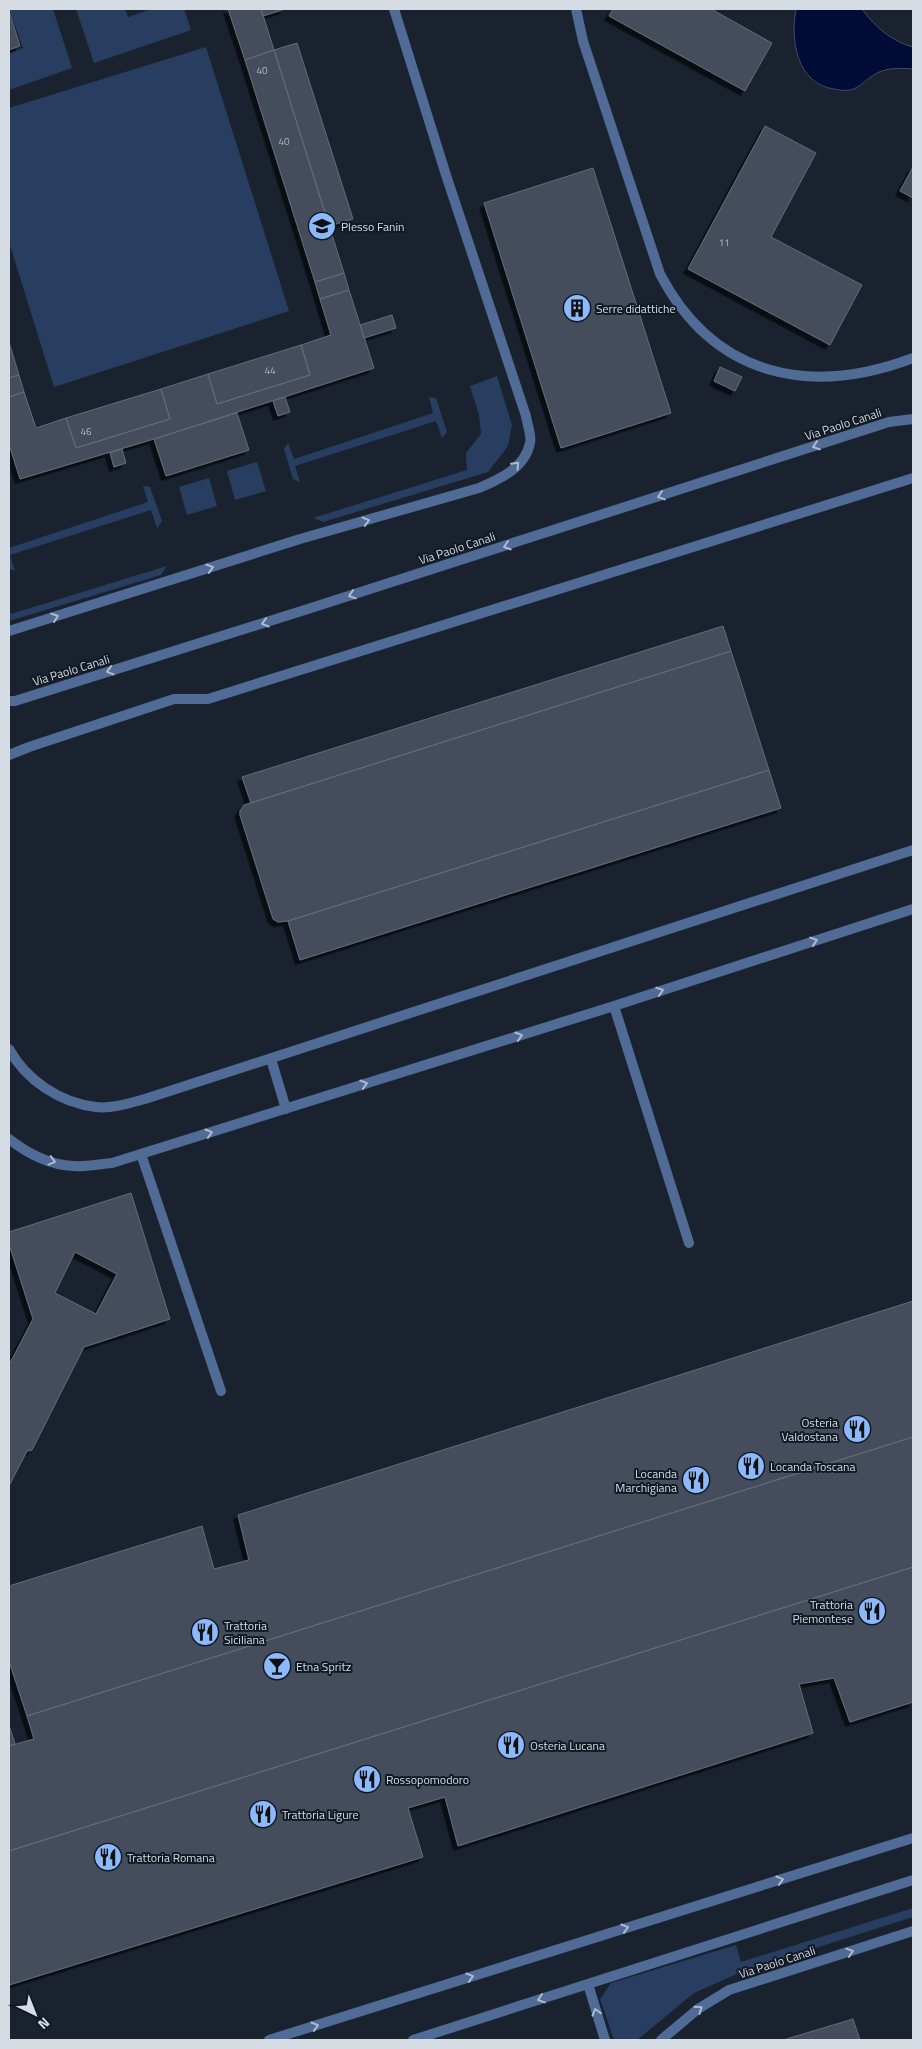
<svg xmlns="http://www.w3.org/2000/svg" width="922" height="2049" viewBox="0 0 922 2049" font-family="'Titillium Web',sans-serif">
  <defs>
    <filter id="shadow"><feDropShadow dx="-4.5" dy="4.5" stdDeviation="0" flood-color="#0009"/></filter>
  </defs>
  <rect width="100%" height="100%" fill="#1a222f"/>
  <path fill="#273e61" d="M9,9H53L72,68L9,90V53L23,48Z
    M76,9H125L128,17L152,9H184L191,30L94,63Z
    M206,47L289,311L54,387L9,242V108Z
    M497,376L512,425L508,446L488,472L323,522L313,518L467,470L466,453L481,434L479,415L470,386Z
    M429,397L436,398L447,432L442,438L436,421L295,466L300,482L293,479L284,449L288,443L294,459L433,413Z
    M257,462L266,491L235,500L227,471Z
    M209,478L217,506L187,515L179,487Z
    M143,486L150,487L162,521L157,528L151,510L10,555L15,571L9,569V548L148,502Z
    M167,566L161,575L9,621V609L11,614Z
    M913,1908V1917L746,1970L694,1993L637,2040H614L600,1999L611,1983L736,1945L741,1962Z"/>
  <path fill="#000c35" stroke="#404a6a" d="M796,9H862C875,27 891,41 913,47V69C899,68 885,67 872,76C865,81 859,88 850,90C845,91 839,90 834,89C797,84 790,40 796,9Z"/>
  <path fill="#444d5b" stroke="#626c7a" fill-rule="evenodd" filter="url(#shadow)" d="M228,9H261L274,50L245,60Z
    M261,9H285L263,16Z
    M613,9H711L772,43L745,91L609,16Z
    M9,11L20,46L9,50Z
    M297,43L353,219L329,226L274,50Z
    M274,50L344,273L315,282L245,60Z
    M765,126L816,153L771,237L862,285L830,345L688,269Z
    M913,167V198L900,191Z
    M593,168L671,413L561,448L484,203Z
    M344,273L349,290L320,299L315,282Z
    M349,290L374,368L154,439L20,479L9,444V397L24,392L36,428L66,418L76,448L170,419L161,389L208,374L217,404L310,375L301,345L331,335L320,299Z
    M392,315L396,328L364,338L360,325Z
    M9,342L19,375L9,378Z
    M301,345L310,375L217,404L208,374Z
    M720,367L742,377L735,391L714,381Z
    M19,375L24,392L9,397V378Z
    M161,389L170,419L76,448L66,418Z
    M285,397L290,412L278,416L273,401Z
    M237,413L249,450L166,476L154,439Z
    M122,449L126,463L114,467L110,453Z
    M723,626L731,651L251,803L242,777Z
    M731,651L769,770L288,921L278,922L273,919L240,815V811L244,805Z
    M769,770L781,808L300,960L288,921Z
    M131,1193L170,1319L84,1347L32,1450L27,1451L9,1486V1365L33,1319L9,1244V1232ZM75,1252L117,1274L96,1314L55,1293Z
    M913,1301V1437L27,1716L9,1661V1586L202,1526L214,1569L249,1560L238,1515Z
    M913,1437V1567L9,1851V1746L34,1739L27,1716Z
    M913,1567V1702L850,1722L834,1678L799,1684L813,1733L458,1846L445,1797L408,1808L423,1857L9,1985V1851Z
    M9,1725L15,1744L9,1746Z
    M853,2019L860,2040H783Z"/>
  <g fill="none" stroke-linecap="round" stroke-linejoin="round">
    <path stroke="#4f6b96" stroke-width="10" d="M9,631L300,539L479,488C500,479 525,468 530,443C532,436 527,424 526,416L446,175L394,9
      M9,701H15L311,608L889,422L913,419
      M9,755L29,747L174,699H208L913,478
      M614,1006L689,1243
      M9,1049C26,1080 60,1103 96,1107C111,1109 130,1103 145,1099L913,850
      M271,1059L286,1109
      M9,1139C27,1153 49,1165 73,1166C86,1167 99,1164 112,1163L614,1006L913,909
      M141,1154L221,1391
      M588,1984L605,2040
      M269,2040L913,1838
      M413,2040L913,1880
      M661,2040L698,2009L729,1990L913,1931"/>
    <path stroke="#4f6b96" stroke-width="10" d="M576,9L583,41L660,274C714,377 810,397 913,358"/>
  </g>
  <defs><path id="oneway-chevron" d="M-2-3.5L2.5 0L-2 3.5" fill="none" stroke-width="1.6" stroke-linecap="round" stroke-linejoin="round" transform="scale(1.25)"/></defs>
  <g stroke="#aebacd">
    <use href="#oneway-chevron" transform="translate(816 446) rotate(162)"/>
    <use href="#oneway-chevron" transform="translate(516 465) rotate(-47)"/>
    <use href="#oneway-chevron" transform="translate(661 496) rotate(162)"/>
    <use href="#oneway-chevron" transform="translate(366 521) rotate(-16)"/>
    <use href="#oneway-chevron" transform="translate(507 546) rotate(162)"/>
    <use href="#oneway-chevron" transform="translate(210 568) rotate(-17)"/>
    <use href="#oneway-chevron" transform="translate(352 595) rotate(162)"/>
    <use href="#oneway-chevron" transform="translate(55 617) rotate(-18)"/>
    <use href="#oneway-chevron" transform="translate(265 623) rotate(163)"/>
    <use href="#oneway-chevron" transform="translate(110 671) rotate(163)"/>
    <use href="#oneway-chevron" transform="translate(814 941) rotate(-18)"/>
    <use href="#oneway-chevron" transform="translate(660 991) rotate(-18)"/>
    <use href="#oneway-chevron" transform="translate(519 1036) rotate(-17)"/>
    <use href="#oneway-chevron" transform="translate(364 1084) rotate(-17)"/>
    <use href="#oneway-chevron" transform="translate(209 1133) rotate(-17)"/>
    <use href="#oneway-chevron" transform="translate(52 1161) rotate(15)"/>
    <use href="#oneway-chevron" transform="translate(780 1880) rotate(-17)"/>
    <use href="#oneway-chevron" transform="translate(625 1928) rotate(-17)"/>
    <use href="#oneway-chevron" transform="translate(850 1952) rotate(-18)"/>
    <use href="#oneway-chevron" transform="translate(470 1977) rotate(-17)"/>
    <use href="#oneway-chevron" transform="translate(541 1999) rotate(162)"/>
    <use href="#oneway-chevron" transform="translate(699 2009) rotate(-35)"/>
    <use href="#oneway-chevron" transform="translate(596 2012) rotate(-107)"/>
    <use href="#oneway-chevron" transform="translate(315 2026) rotate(-17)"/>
  </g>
  <defs>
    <g id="university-disc" transform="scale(1.4375)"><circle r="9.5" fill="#8cb9fc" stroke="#111925"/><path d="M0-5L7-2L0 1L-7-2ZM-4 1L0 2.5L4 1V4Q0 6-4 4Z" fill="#111"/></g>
    <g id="building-disc" transform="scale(1.4375)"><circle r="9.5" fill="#8cb9fc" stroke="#111925"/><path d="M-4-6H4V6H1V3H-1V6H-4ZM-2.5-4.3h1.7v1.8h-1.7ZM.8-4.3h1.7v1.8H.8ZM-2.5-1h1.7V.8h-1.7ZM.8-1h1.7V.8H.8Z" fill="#111"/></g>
    <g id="restaurant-disc" transform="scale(1.4375)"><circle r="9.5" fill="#8cb9fc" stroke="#111925"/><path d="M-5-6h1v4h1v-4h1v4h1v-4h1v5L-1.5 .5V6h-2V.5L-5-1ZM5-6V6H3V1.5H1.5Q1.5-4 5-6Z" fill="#111"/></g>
    <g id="bar-disc" transform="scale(1.4375)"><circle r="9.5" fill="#8cb9fc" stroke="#111925"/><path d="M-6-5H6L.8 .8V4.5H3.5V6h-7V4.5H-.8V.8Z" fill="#111"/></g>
  </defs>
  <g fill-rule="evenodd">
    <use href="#university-disc" x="322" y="226"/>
    <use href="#building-disc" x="577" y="308"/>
    <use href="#restaurant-disc" x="857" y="1429"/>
    <use href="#restaurant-disc" x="751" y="1466"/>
    <use href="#restaurant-disc" x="696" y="1480"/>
    <use href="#restaurant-disc" x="872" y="1611"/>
    <use href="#restaurant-disc" x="205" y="1632"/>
    <use href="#bar-disc" x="277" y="1666"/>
    <use href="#restaurant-disc" x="511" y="1745"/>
    <use href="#restaurant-disc" x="367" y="1779"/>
    <use href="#restaurant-disc" x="263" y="1814"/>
    <use href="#restaurant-disc" x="108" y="1857"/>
  </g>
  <g text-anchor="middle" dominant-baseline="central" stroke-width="4" stroke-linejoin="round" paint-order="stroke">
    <g font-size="10" fill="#b2b8c2">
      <text x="262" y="70">40</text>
      <text x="284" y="141">40</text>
      <text x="724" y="242">11</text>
      <text x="270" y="370">44</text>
      <text x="86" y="431">46</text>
    </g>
    <g font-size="12" fill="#d6dce4" stroke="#111925" text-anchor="start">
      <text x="341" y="226">Plesso Fanin</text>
      <text x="596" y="308">Serre didattiche</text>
      <text x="838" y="1422" text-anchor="end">Osteria<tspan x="838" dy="14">Valdostana</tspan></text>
      <text x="770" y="1466">Locanda Toscana</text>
      <text x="677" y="1473" text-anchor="end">Locanda<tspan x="677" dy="14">Marchigiana</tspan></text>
      <text x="853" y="1604" text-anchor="end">Trattoria<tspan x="853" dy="14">Piemontese</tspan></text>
      <text x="224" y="1625">Trattoria<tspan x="224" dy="14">Siciliana</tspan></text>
      <text x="296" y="1666">Etna Spritz</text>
      <text x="530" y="1745">Osteria Lucana</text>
      <text x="386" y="1779">Rossopomodoro</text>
      <text x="282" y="1814">Trattoria Ligure</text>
      <text x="127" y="1857">Trattoria Romana</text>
    </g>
    <g font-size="12" fill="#d6dce4" stroke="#111925">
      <text transform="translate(843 424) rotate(-18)">Via Paolo Canali</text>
      <text transform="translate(457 548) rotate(-18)">Via Paolo Canali</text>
      <text transform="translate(71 670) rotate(-17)">Via Paolo Canali</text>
      <text transform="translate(777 1962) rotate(-18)">Via Paolo Canali</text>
    </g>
  </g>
  <rect width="922" height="2049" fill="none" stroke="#d6dce4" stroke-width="20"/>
  <g transform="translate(35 2014) rotate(137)" stroke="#111925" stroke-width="4" paint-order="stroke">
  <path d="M0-4L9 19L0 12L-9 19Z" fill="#d6dce4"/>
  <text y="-8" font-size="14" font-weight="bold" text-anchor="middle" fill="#d6dce4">N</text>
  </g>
</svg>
